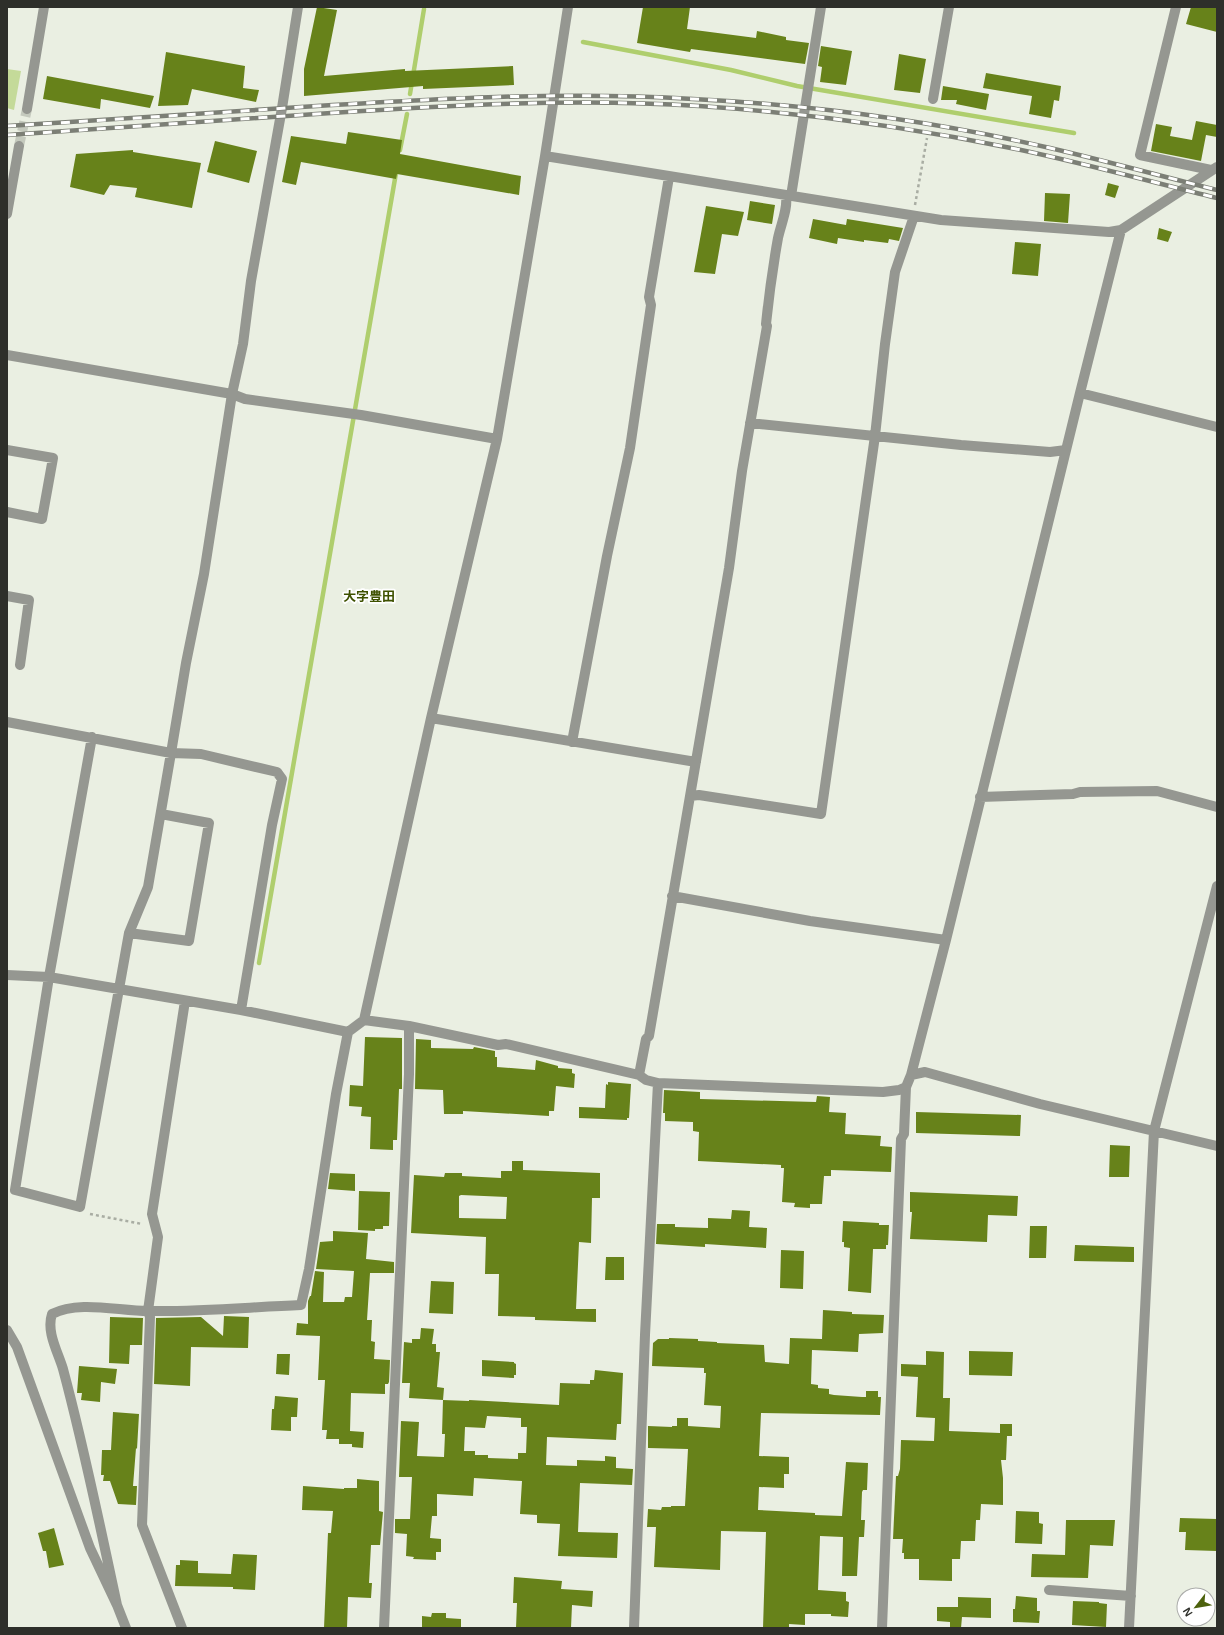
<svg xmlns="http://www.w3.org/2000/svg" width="1224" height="1635" viewBox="0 0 1224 1635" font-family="Arial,'Noto Sans JP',sans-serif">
  <rect width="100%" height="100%" fill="#eaefe2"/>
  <path fill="#c4da99" d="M7,69L21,71L14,110L7,108Z"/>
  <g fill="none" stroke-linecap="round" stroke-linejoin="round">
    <path stroke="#afce6d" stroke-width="4.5" d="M583,42L731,70L797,86L1074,133
      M410,94L424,9
      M400,150L407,114
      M259,963L396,173"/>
  </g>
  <path fill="#67821a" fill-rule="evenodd" d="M317,7L337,10L324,76L405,69V71L513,66L514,85L423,89V86L304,96V69Z
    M643,7H690L687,29L756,38L757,31L786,37V40L809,43L805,64L691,49L690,52L637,43Z
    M1191,7H1217V32L1186,24Z
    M821,46L852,51L846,85L820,82L822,67L818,66Z
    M166,52L245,66L243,88L259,90L256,102L192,89L188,105L158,106Z
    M899,54L926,59L920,93L894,90Z
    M986,73L1061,86L1059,101L1054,100L1051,118L1029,114L1032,96L983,88Z
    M47,76L154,96L150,108L101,99L100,109L43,99Z
    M943,86L989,94L986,110L956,104L957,100H941Z
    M1196,121L1217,125V137L1206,135L1201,161L1151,151L1156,124L1172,127L1170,136L1192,140Z
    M348,132L402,140L400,154L521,176L519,195L397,174L396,179L301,162L296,185L282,182L291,136L346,144Z
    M215,141L257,151L249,183L207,172Z
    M133,150V152L201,163L192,208L135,197L137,188L110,185L104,195L70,187L76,154Z
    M1108,183L1119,186L1115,198L1105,195Z
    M1045,193L1070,194L1068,223L1044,221Z
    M750,201L775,205L772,224L747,220Z
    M706,206L744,212L738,236L722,234L715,274L694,272Z
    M813,219L846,225L847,219L903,228L899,241L889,239L888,243L864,240V242L838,238L837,244L809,238Z
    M1159,228L1172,232L1168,242L1157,239Z
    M1015,242L1041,244L1038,276L1012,274Z
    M365,1037L402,1038V1089H399L397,1140H393V1150L370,1149L371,1117L361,1116L362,1107L349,1106L350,1085L363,1086Z
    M416,1039L431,1040V1048L473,1049L474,1047L495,1051V1057H497V1067L535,1070L536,1060L558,1066V1068L572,1069V1073L575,1074L574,1088L556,1086L554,1111H549V1116L463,1111V1114H444L443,1090L415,1089Z
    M608,1082L631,1084L629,1118H627V1120L579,1118V1107L605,1108L606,1084L608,1085Z
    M664,1090L700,1092V1099L816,1102L817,1096L830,1097L829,1112L846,1113L845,1134L881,1136L880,1146L892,1147L891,1172L831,1170V1176H824L822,1204H810V1208L794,1207L795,1203L782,1202L784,1168H781V1165L698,1161L699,1132L693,1131V1122L665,1121V1113H663Z
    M916,1112L1021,1115L1020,1136L916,1133Z
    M1110,1145L1130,1146L1129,1177H1109Z
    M512,1161H523V1170L600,1173V1198H592L591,1243L579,1242L576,1309H596V1322L535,1320V1317L498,1316L499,1274H485L486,1237L411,1233L414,1175L444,1177L445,1173H462V1176L501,1178V1171H512ZM461,1195L507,1197L506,1219L459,1218V1196Z
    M330,1173L355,1174V1191L328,1189Z
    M359,1191L390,1192L389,1226H383V1229H375V1231L358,1230Z
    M910,1192L1018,1196L1017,1216L988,1215L987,1242L910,1239L912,1212H910Z
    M732,1210L750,1211L749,1227L767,1228L766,1248L705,1244V1247L656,1244L657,1224H675V1227L708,1228V1218L731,1219Z
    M843,1221L879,1223V1225H889L888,1245H886V1249H873L871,1293L848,1291L850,1248L844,1247V1242H842Z
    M1030,1226H1047L1046,1258H1029Z
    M333,1231L368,1233L366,1259L394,1262V1273H370L367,1320H372L371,1341L375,1342L374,1359L390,1360L389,1382L388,1384H385V1394L351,1393L350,1431L364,1432L363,1448L352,1447V1444H339V1439H326L327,1430H322L325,1380H318L320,1336L296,1335L297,1323L308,1324V1301L310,1296H311L315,1271L324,1272L323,1302H344L345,1297H352L354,1271L316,1269L320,1242L333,1241Z
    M1075,1245L1134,1247V1262L1074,1261Z
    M781,1250L804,1251L803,1289L780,1288Z
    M606,1257H624V1280H605Z
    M431,1281L454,1282L453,1314L429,1313Z
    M823,1310L852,1312V1314L884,1315L883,1333L859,1334L858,1352L812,1350L811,1384L818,1385V1388L829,1389V1394L834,1395L862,1397H866V1391H878V1397H881L880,1415L761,1413L759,1456L789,1457V1474H784V1488L759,1487L758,1510L815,1513V1515L842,1516L846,1462L868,1463L867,1490H863L862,1492L861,1520H865L864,1537H859L857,1576H842L843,1537L820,1536L818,1590L846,1592V1601L849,1602L848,1617L831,1616V1614H805V1625L789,1624V1628H763L766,1532L721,1531L720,1570L654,1567L656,1527H647L648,1509L661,1510L662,1507H671V1506H685L688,1449L648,1448V1426L672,1427V1426H677V1418H688V1426L720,1428L721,1406L704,1405L706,1373H704V1368L652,1366L653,1343L658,1339H669V1338L698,1339V1341L717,1342V1343L764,1345L765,1362L789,1364L790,1338L822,1339Z
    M224,1316L249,1317L248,1348L191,1347L190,1386L154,1384L156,1318L201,1317L223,1336Z
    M110,1317L143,1318L142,1345H130L129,1364L109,1363Z
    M421,1328L434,1329L432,1344H436V1352H440L437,1387L444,1388L443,1400L409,1398L410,1383H402L404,1342L412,1343V1339H420Z
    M926,1351L944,1352L943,1398H950L949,1431L1000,1433V1424H1012V1436H1007L1006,1460H1001L1003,1478V1505L981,1504L980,1520H976L975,1541H961L960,1559H952V1581L919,1580V1559H904V1553H902L903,1539H893L896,1476H898L900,1469L901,1440L934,1441L935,1418L916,1417L918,1377L901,1376V1364L926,1365Z
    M969,1351L1013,1352L1012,1376L969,1375Z
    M277,1354H290L289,1375L276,1374Z
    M482,1360L514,1362V1363L516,1364V1375H514V1378L482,1376Z
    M79,1366L117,1369L115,1384L101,1382L100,1402L81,1400L82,1393H77Z
    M595,1370L623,1373L621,1424H617L616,1440L547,1437L546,1465L577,1466V1460L605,1461V1456L616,1457V1468L633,1469L632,1485L580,1483L578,1532L618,1533L617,1558L558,1556L560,1524L537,1523V1515L520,1514L522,1481L474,1478L473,1496L437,1494V1516H432L430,1538L441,1539V1552H436V1560L413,1559L414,1557L406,1556L407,1534L395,1533V1519H410L412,1477H399L401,1421L419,1422L417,1456L444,1457L445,1434H442L443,1400L469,1401V1400L559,1405L560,1383L590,1384V1380H594ZM487,1416L521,1418V1427H527L526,1453H518V1459L488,1458V1455H475V1451H464L465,1427L485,1428Z
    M275,1396L298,1398L297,1417H291V1431L271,1430L272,1409H274Z
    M113,1412L139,1414L137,1449L136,1448L133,1486H137L136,1505L118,1504L110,1481H103L104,1475H101L102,1450H111Z
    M357,1479L379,1481V1511L383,1512L380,1545H371L369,1583H372L371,1598L348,1597L347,1628H324L328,1533H331L333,1511L302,1510L303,1486L344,1489V1488H357Z
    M1016,1511L1039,1512V1523L1043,1524L1042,1544L1015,1543Z
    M1180,1518L1217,1519V1551L1185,1550L1186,1532H1179Z
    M1066,1520H1115L1113,1546L1090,1545L1088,1578L1031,1577L1032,1554L1065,1555Z
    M54,1528L64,1565L49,1568L46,1551H43L38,1533Z
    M233,1554L257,1555L255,1590L233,1589V1587L175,1586L176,1565H180V1560L198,1561V1573L231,1574Z
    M514,1577L562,1581L561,1589L593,1591L592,1607L572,1605L571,1628H516L517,1603H513Z
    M1016,1596L1037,1598V1611H1040L1039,1623L1013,1622V1609H1015Z
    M958,1597L991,1598V1618L962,1617L961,1628H950V1622L937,1621V1607H958Z
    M1073,1601L1099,1602V1603L1107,1604L1106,1627L1072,1625Z
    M432,1613H446V1618L461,1619V1628H422V1616L431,1617Z"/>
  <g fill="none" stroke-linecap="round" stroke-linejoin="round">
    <path stroke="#c4c9bd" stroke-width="10" stroke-dasharray="10 5" stroke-linecap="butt" d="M19,146L27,109"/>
    <path stroke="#a9ada3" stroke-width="2.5" stroke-dasharray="3 3" stroke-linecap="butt" d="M915,205L927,138
      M90,1214L142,1224"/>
    <path stroke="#959791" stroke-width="10" d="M1176,7L1140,155L1211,170
      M933,99L949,7
      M27,109L44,7
      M545,156L941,220L1109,232L1121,230L1217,167
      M791,196L821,7
      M7,214L19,146
      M7,355L232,394L245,399L361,415L497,439
      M1080,393L1217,427
      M750,423L961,445L1050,452L1066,450
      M7,450L53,458L42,519L7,512
      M7,596L29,600L20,665
      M431,718L696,762
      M7,722L171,753L201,754L277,772L282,779L272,825L241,1010
      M92,737L49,977L15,1190L80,1207L129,933L148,887L171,753
      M572,742L607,556L630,448L651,305L649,297L669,177
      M690,796L699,795L821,814L875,436L885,344L895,272L914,216
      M980,797L1073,794L1080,792L1157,791L1217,807
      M672,896L810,921L946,940
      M129,933L189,941L209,823L161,814
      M7,975L49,977L241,1010L348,1032
      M364,1020L409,1026L498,1045L506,1044L639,1075L646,1080L658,1083L883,1092L899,1090L906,1087
      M639,1075L646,1039L649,1036L729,568L742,471L767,326L766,324C769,295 773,266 778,238C781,224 788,209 786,196
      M911,1075L925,1072L1040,1104L1217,1146
      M7,1330L17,1347L90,1548L117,1605L126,1628
      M1049,1590L1131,1596
      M117,1605C100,1526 84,1447 63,1369C58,1352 46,1332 52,1314C79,1300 118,1311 148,1311C199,1312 250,1307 301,1305L309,1269L336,1094L348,1032L364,1020L431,718L497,439L545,156L568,7
      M182,1628L142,1525L150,1317L148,1311L158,1237L152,1214L185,1001
      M384,1628L409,1074V1026
      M634,1628L645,1335L658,1083
      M882,1628L901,1139L904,1134L906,1087L911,1075L946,940L1080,393L1121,230
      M1129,1628L1154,1131L1217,886"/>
    <path stroke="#959791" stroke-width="10" d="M171,753L186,663L204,574L232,394L243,344L251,281L282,108L298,7"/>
    <g stroke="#7c7f76" stroke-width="4.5">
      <path id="rail" d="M7,126C105,120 203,114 301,107C431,99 562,91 693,99C813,105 933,121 1050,148C1106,161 1161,176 1217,190
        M7,135C115,128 223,120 331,113C454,105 576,98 699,106C807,113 915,128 1021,150C1087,164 1152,182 1217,198"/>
    </g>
    <use href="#rail" stroke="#fff" stroke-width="3" stroke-dasharray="9" stroke-linecap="butt"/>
  </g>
  <g text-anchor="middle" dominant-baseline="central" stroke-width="3.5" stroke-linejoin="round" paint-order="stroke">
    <g font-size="13" font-weight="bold" fill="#3e5100" stroke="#fff">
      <text x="369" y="596">大字豊田</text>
    </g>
  </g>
  <rect width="1224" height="1635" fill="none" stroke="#2e2f2a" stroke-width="16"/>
  <g transform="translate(1196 1607) rotate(239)"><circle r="19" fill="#ffffff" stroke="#abacaa"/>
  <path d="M0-3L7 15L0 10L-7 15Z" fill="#4d620d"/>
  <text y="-6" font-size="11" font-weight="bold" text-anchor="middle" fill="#2e2f2a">N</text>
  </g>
</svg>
